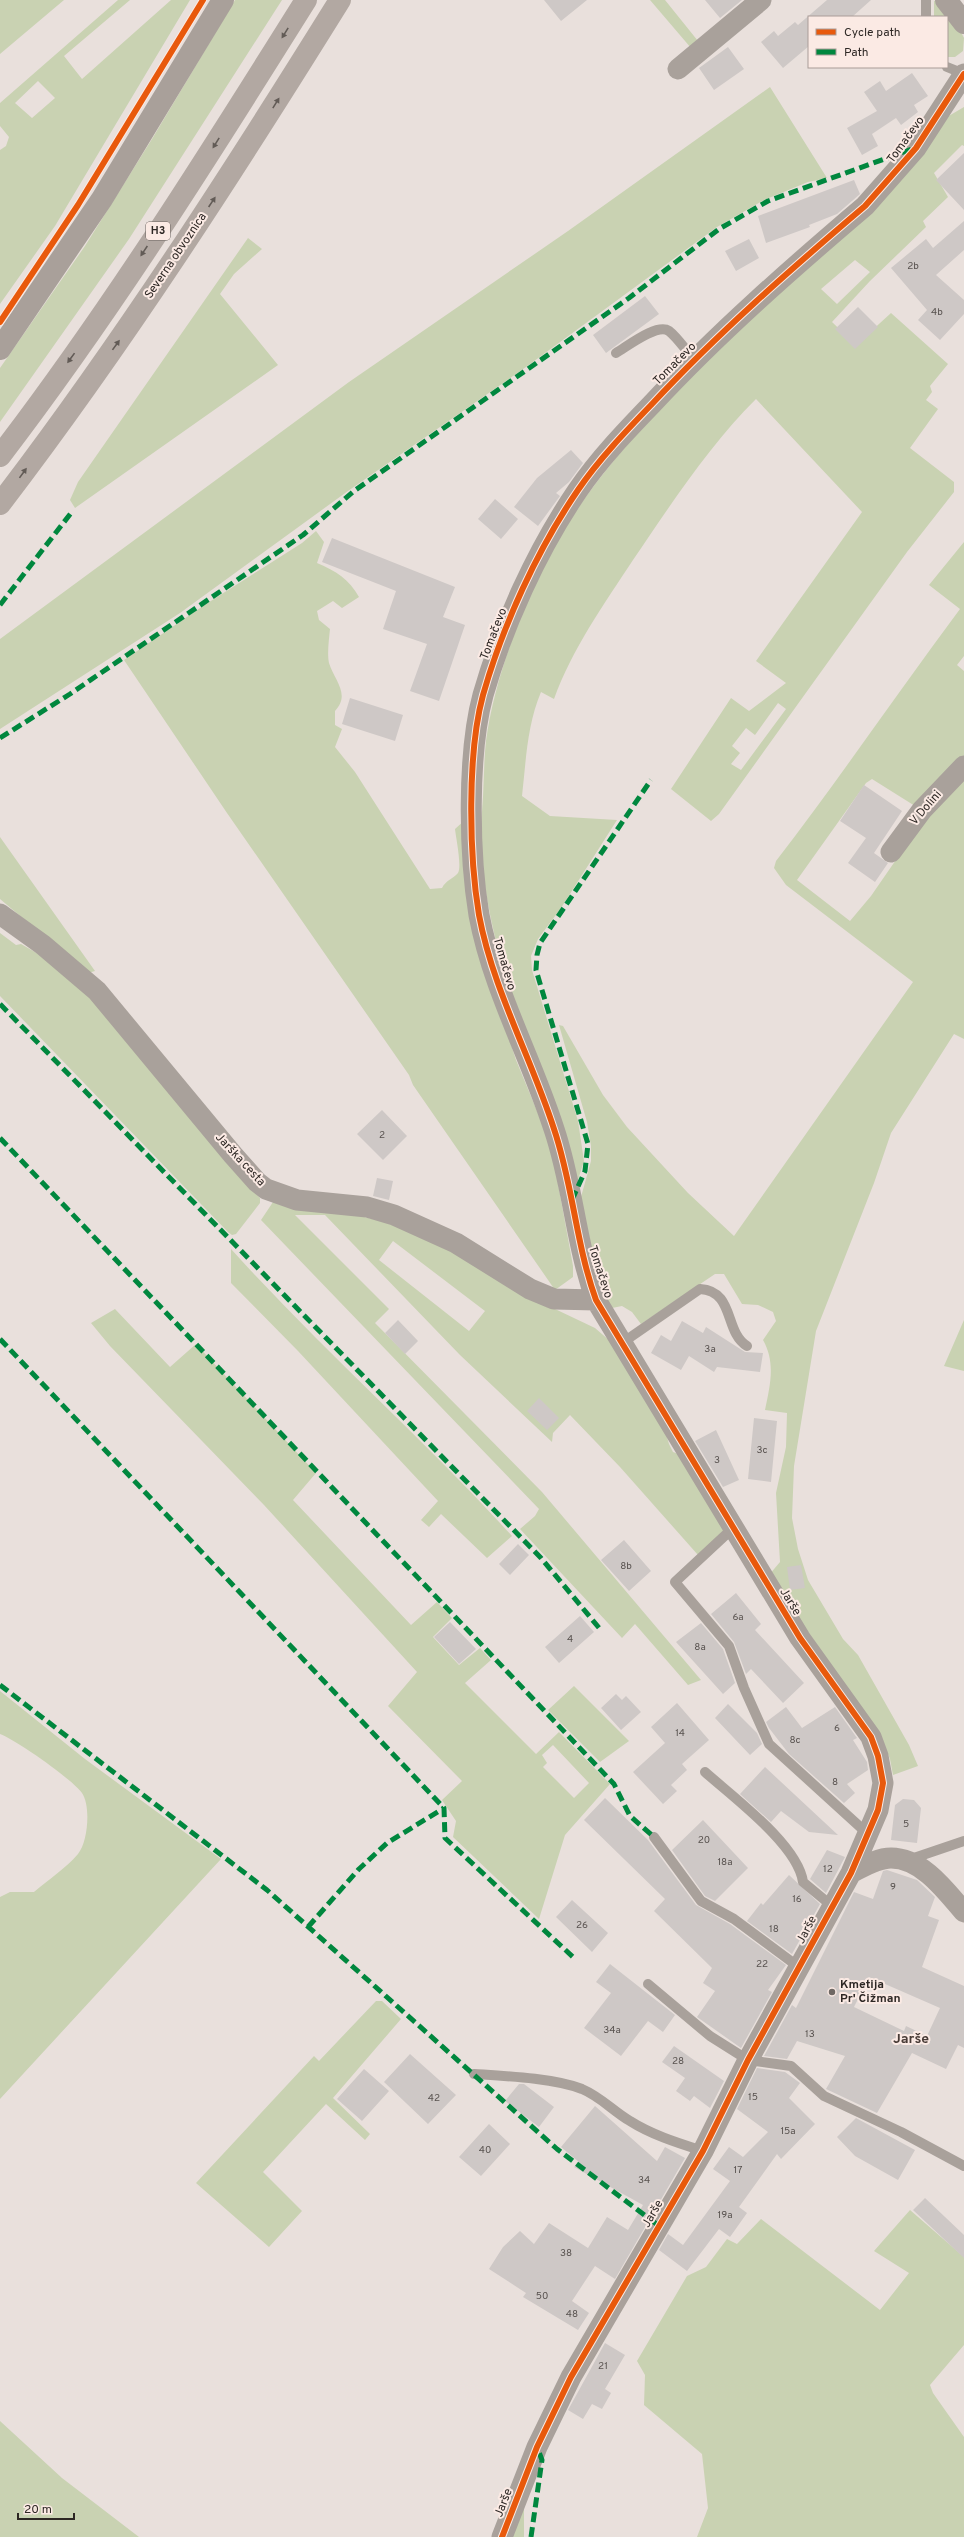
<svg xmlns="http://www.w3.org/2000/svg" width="964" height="2537" viewBox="0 0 964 2537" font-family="Overpass,sans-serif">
  <rect width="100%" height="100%" fill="#e9e0dc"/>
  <path fill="#c9d2b2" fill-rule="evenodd" d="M0,0H64L0,54Z
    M118,0H130L64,56L82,79L171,0H190L55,226L0,304V150L6,146L9,137L0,126V103ZM38,81L55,98L32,118L15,103Z
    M235,0H282L129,239L0,422V368L85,246L152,139Z
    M650,0H665L698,41L691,48Z
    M937,0L961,32L964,38L963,51L955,57H947V17H934V1Z
    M770,87L827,178L808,182L764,200L717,227L526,367L348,491L180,613L0,729V639L349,382L568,231Z
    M964,107V146L962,145L934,173L948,197L923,221L926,227L870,281L832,322L856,345L891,313L948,364L930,386L932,392L926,400L938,409L910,448L954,482V492L907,552L719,814L711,821L671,789L731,698L749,711L786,683L756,661L862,512L756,399C711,443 669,507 633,560C604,604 572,649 554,699L541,692C527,725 526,761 522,796L550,816L617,820L561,908L538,939L531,956L532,970L578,1121L584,1161L577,1183C541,1082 497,979 483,872C480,847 481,822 483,797C484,778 484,759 486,741C497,660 540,559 588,494C636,428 697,372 754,314C818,248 882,183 947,117ZM855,260L870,272L837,304L821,289ZM778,703L786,709L741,770L731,764L740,753L732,746L746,728L755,735Z
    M248,238L262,249L234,274L220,294L278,365L75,508L70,500L78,482Z
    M316,531L324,542L317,563C336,571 349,579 359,597L342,608L333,601L317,611L319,620L330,629C329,639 327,654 329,663C334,680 351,694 335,711V725L342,729L335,747L355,772L430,889L442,888C446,880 453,879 458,873C462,867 456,838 455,829L466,819L488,974L516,1060L551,1145L573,1266V1277L555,1290L413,1085L409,1075L227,813L124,660L203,606L302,543Z
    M964,542V656L957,665L964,671V759L915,806L872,779L866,783L797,880L850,921L871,896L929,812L964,776V1039L954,1034L891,1133L874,1183L816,1331L794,1466L792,1518L798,1549L808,1580L843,1639L858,1655L909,1745L918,1766L893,1775L890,1759L883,1742L769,1575L780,1562L776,1493L786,1447L787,1413L765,1410C770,1385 776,1363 763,1340L776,1321L773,1312L758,1305L742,1304L724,1274H715L641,1324L632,1312L622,1306L612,1308L598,1282L581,1197L591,1161V1146L587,1122L559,1025L563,1026L603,1095L627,1127L688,1193L734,1236L913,982L786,885L774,868L776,861C840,778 898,692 960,609L929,585Z
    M0,837L95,971L88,973L0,899Z
    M0,933L16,945L21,944L42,956L89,995L260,1198V1203L236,1234L232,1235L228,1232L0,996Z
    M273,1202L347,1213L411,1228L555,1309L595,1328L610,1341L664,1427L669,1444L673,1452L681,1455L725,1528L723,1536L698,1555L620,1467L570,1415L553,1433L552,1442L460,1355L325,1215H295L389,1309L375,1323L542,1492L701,1680L688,1685L635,1624L622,1638L520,1529L535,1516L539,1509L261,1220ZM393,1241L485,1311L469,1331L379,1260Z
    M231,1249C321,1349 422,1437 512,1536L487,1558L441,1514L429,1527L421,1520L438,1501L298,1351L231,1283Z
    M115,1309L170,1367L196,1344L316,1473L293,1500L411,1625L437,1602L452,1618L433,1637L459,1665L480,1648L491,1660L465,1683L536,1754L559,1732L610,1784L565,1835L539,1919L453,1837L456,1821L442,1800L462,1781L388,1706L417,1672L264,1505L110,1346L91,1323ZM553,1745L589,1783L574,1798L543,1767L547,1763L542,1755Z
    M964,1320V1371L944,1366Z
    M574,1686L629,1741L600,1762L548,1710Z
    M0,1691L85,1759L221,1859L0,2099V1897L10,1892H34C48,1880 66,1868 78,1854C88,1842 91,1806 82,1793C72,1779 16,1740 0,1734Z
    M376,2001H382L401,2019L333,2098L370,2134L365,2140L326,2104L263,2172L302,2211L269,2247L196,2183L314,2056L319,2061Z
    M910,2210L964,2257V2345L930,2385L933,2393L964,2437V2537H697L708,2508L702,2454L644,2405L645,2375L637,2361L687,2276L706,2267L727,2239L737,2244L761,2219L880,2310L909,2273L874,2251Z
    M0,2421L62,2478L139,2537H0Z
    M524,2498V2537H509Z"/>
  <path fill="#cec8c6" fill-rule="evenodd" d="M544,0H587L561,21Z
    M705,0H742L720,18Z
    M827,0H871L852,17H809V46L783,68L761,42L774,31L778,36L795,22L798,25Z
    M728,47L744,69L714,90L699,68Z
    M912,73L928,96L914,105L918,112L901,125L896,118L872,134L878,146L862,155L847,128L877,111L864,92L880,81L886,91Z
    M964,153V210L936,180Z
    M854,180L860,194L837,214L809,225L810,227L766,243L758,216Z
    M964,221V250L936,275L964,300V314L940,340L918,320L927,310L891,268L926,239L933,248Z
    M749,239L759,258L736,271L725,251Z
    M645,296L659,314L606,353L593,335Z
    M858,307L878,327L855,349L835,329Z
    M571,450L583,463L569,482L556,493L560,496L538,526L514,507L537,478Z
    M495,499L518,519L501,539L478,519Z
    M332,538L455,587L443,617L465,625L439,701L410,691L427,644L383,629L396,591L322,562Z
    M350,698L403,715L395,741L342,724Z
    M864,785L902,811L874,853L888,863L875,882L848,863L866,838L840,821Z
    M382,1110L407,1136L383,1160L357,1134Z
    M377,1178L393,1181L389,1200L373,1196Z
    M398,1320L418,1341L405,1354L385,1333Z
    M682,1321L703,1333L706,1327L745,1352L763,1353L760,1372L717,1367L714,1372L689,1356L681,1370L651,1353L661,1335L671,1341Z
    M539,1398L559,1418L547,1430L527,1411Z
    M754,1418L777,1421L771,1482L748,1479Z
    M716,1430L739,1480L723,1487L695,1441Z
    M624,1540L651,1571L629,1591L601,1560Z
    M518,1544L529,1555L510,1575L499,1564Z
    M801,1565L805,1588L790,1590L787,1567Z
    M736,1593L761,1624L755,1630L804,1683L783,1703L751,1669L746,1674L734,1642L711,1614Z
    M580,1616L594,1632L559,1663L545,1647Z
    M450,1622L476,1649L459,1664L434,1637Z
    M701,1623L723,1649L735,1683L723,1694L676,1642Z
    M616,1694L622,1700L626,1696L641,1712L621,1730L601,1708Z
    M677,1703L709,1740L682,1764L687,1770L671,1785L677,1791L663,1804L633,1772L665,1743L651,1727Z
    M728,1704L757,1733L762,1744L750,1755L715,1718Z
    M786,1707L802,1728L835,1707L857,1738L853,1740L867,1762L868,1770L847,1784L855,1793L844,1803L789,1754L769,1728L766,1722Z
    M765,1767L838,1835L809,1832L781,1811L771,1822L740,1794Z
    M605,1798L648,1840L696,1905L730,1924L786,1965L768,1990L772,1992L741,2048L697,2017L715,1991L703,1983L712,1968L654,1911L665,1899L584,1820Z
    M903,1799L914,1800L921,1808L917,1843L891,1840L895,1805Z
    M703,1820L748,1868L715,1901L705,1896L672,1850Z
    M827,1850L845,1857L826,1893L810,1879Z
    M887,1870L917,1880L935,1897L928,1916L939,1920L922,1967L964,1986V2048L958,2045L946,2069L912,2053L877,2113L826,2089L845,2056L797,2041L787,2059L764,2056L792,2005L796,2008L854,1892L873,1899L883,1871ZM869,1977L940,2008L927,2036L906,2026L904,2031L854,2007Z
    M789,1875L820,1904L792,1954L747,1921L761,1903L763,1905Z
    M572,1900L608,1933L592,1952L556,1917Z
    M610,1964L675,2015L663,2032L648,2021L621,2056L584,2028L611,1993L596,1982Z
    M674,2046L724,2081L710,2108L694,2096L690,2101L676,2091L685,2078L662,2062Z
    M410,2054L456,2095L428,2124L384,2082Z
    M757,2068L785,2072L800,2083L789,2098L815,2124L781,2159L777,2154L739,2207L747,2213L730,2237L719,2229L687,2271L659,2250L668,2234L683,2245L730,2181L713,2169L729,2147L743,2157L768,2132L737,2109Z
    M364,2069L389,2091L362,2121L337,2099Z
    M519,2084H524L554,2107L539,2127L505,2101Z
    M595,2106L657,2161L665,2147L685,2158L615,2279L595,2266L572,2301L589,2313L578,2330L523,2297L526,2293L489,2269L503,2247L520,2231L534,2244L549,2223L588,2248L607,2217L628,2230L643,2205L574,2167L579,2162L561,2147Z
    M856,2118L915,2150L898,2180L855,2156L837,2137Z
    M489,2124L510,2144L481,2176L459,2157Z
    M925,2198L964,2235V2258L913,2210Z
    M605,2343L625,2355L605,2389L611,2393L602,2409L592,2404L583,2419L568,2410Z"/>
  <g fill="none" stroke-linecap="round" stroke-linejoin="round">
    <path stroke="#a9a19b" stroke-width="10" d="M926,17V0
      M947,67L964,74
      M616,353C628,346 657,323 669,331C678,338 686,351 694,359
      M622,1343L700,1289C735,1291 724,1332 747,1346
      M732,1529L675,1582L729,1646L744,1688L769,1744L869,1835
      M705,1772C733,1797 798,1845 803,1882L832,1906
      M654,1837L701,1901L734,1919L800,1968
      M908,1860L964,1841
      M648,1984L710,2036L748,2060L791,2066L824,2096L901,2132L964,2166
      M474,2074C505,2076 554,2078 582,2089C601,2097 613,2111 630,2121C652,2135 678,2143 703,2151"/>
    <path stroke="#a9a19b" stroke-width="21" d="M678,69L761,0
      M891,852L922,810L964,766
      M0,914L43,945L97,991L233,1155L257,1182L266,1189L297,1200L367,1207L394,1215L456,1243L530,1289L554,1299L596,1300
      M851,1873C863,1867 877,1858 891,1858C922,1858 946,1891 964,1912
      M502,2537L537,2447L571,2377L703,2151L748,2060L851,1873L878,1810L883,1783L878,1756L871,1737L800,1638L596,1300C576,1245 573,1185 554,1129C531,1057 493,990 479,915C469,855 467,754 483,695C503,625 537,550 578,490C599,459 627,430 652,404C718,333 791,269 865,206L916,148L964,74"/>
    <path stroke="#a9a09a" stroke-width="22" d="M946,0L964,23
      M0,349L102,199L223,0"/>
    <path stroke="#b2a8a2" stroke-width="22" d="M0,456C111,311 209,155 306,0
      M0,504C123,343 233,172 340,0"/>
    <path stroke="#00873e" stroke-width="5" stroke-dasharray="10 5" stroke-linecap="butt" d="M0,605L71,513
      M0,738L70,694L303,535L354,491L629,298L719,229L768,201L912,149
      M0,1004L541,1558L600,1629
      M0,1138L614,1784L630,1816L654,1837
      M572,1200L585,1171L588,1144L536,970L537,955L540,943L651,780
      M0,1339L444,1808L445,1838L573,1957
      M0,1685L267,1890L557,2149L659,2226
      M308,1927L359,1869L387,1843L444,1808
      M531,2537L542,2460L537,2447"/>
    <g stroke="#fbeae4" stroke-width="8">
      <path id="cycleway" d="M0,322L78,205L203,0
        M502,2537L537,2447L571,2377L703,2151L748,2060L851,1873L878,1810L883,1783L878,1756L871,1737L800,1638L596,1300C576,1245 573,1185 554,1129C531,1057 493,990 479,915C469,855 467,754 483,695C503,625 537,550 578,490C599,459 627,430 652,404C718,333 791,269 865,206L916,148L964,74"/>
    </g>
    <use href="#cycleway" stroke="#e8590c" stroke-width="6"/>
  </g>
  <defs><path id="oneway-solid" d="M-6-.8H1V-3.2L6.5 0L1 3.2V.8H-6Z"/></defs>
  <g fill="#625b56">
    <use href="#oneway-solid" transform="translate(285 33) rotate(122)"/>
    <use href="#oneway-solid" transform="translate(276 103) rotate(-58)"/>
    <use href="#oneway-solid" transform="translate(216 143) rotate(122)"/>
    <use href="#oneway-solid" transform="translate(212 202) rotate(-56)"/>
    <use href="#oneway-solid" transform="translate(144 251) rotate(124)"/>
    <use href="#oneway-solid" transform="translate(116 345) rotate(-54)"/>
    <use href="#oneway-solid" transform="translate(71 358) rotate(126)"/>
    <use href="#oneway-solid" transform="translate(23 473) rotate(-54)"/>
  </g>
  <circle fill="#6f6864" stroke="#fbeae4" stroke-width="1.5" cx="832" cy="1992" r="4"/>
  <g text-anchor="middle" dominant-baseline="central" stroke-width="4" stroke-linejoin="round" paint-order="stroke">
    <g font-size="10" fill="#58524f">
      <text x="913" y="266">2b</text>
      <text x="937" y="312">4b</text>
      <text x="382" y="1135">2</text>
      <text x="710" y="1349">3a</text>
      <text x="762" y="1450">3c</text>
      <text x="717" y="1460">3</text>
      <text x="626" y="1566">8b</text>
      <text x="738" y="1617">6a</text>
      <text x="570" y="1639">4</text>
      <text x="700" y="1647">8a</text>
      <text x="837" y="1728">6</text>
      <text x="680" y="1733">14</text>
      <text x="795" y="1740">8c</text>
      <text x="835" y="1782">8</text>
      <text x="906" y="1824">5</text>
      <text x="704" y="1840">20</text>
      <text x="725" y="1862">18a</text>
      <text x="828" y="1869">12</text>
      <text x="893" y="1887">9</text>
      <text x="797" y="1899">16</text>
      <text x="582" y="1925">26</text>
      <text x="774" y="1929">18</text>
      <text x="762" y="1964">22</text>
      <text x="612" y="2030">34a</text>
      <text x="810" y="2034">13</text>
      <text x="678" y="2061">28</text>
      <text x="753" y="2097">15</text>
      <text x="434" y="2098">42</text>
      <text x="788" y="2131">15a</text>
      <text x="485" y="2150">40</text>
      <text x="738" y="2170">17</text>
      <text x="644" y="2180">34</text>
      <text x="725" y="2215">19a</text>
      <text x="566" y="2253">38</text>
      <text x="542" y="2296">50</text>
      <text x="572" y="2314">48</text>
      <text x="603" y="2366">21</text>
    </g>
    <rect fill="#fbeae4" stroke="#6b625e" stroke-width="1" x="146" y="222" width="24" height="18" rx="3"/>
    <g font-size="11" font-weight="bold" fill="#2d2724">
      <text x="158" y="231">H3</text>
    </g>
    <g font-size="12" fill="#2d2724" stroke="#fbeae4">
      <text transform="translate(906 140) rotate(-54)">Tomačevo</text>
      <text transform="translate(176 256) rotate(-56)">Severna obvoznica</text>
      <text transform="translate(675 364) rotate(-45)">Tomačevo</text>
      <text transform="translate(494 634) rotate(-69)">Tomačevo</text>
      <text transform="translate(926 808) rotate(-49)">V Dolini</text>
      <text transform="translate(504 964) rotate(74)">Tomačevo</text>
      <text transform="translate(240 1160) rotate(47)">Jarška cesta</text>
      <text transform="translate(600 1272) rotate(72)">Tomačevo</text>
      <text transform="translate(790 1602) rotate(58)">Jarše</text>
      <text transform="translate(807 1930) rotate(-63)">Jarše</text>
      <text transform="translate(653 2214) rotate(-60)">Jarše</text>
      <text transform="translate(504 2503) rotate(-69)">Jarše</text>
    </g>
    <g font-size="12" font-weight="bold" fill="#2d2724" stroke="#fbeae4" text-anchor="start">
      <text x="840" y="1985">Kmetija<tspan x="840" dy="14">Pr' Čižman</tspan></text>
    </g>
    <g font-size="14" font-weight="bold" fill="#483b36" stroke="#fbeae4">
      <text x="911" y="2039">Jarše</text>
    </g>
  </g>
  <rect x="808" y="16" width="140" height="52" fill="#fbeae4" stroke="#a99c97"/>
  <rect x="816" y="29" width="20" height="6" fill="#e8590c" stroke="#a99c97"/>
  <text x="844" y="36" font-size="12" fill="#2d2724">Cycle path</text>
  <rect x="816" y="49" width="20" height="6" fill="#00873e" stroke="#a99c97"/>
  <text x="844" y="56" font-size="12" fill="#2d2724">Path</text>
  <path d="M18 2513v6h56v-6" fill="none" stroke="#2d2724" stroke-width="2"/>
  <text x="24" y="2513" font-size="12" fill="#2d2724" stroke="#fbeae4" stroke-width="3" paint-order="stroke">20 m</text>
</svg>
